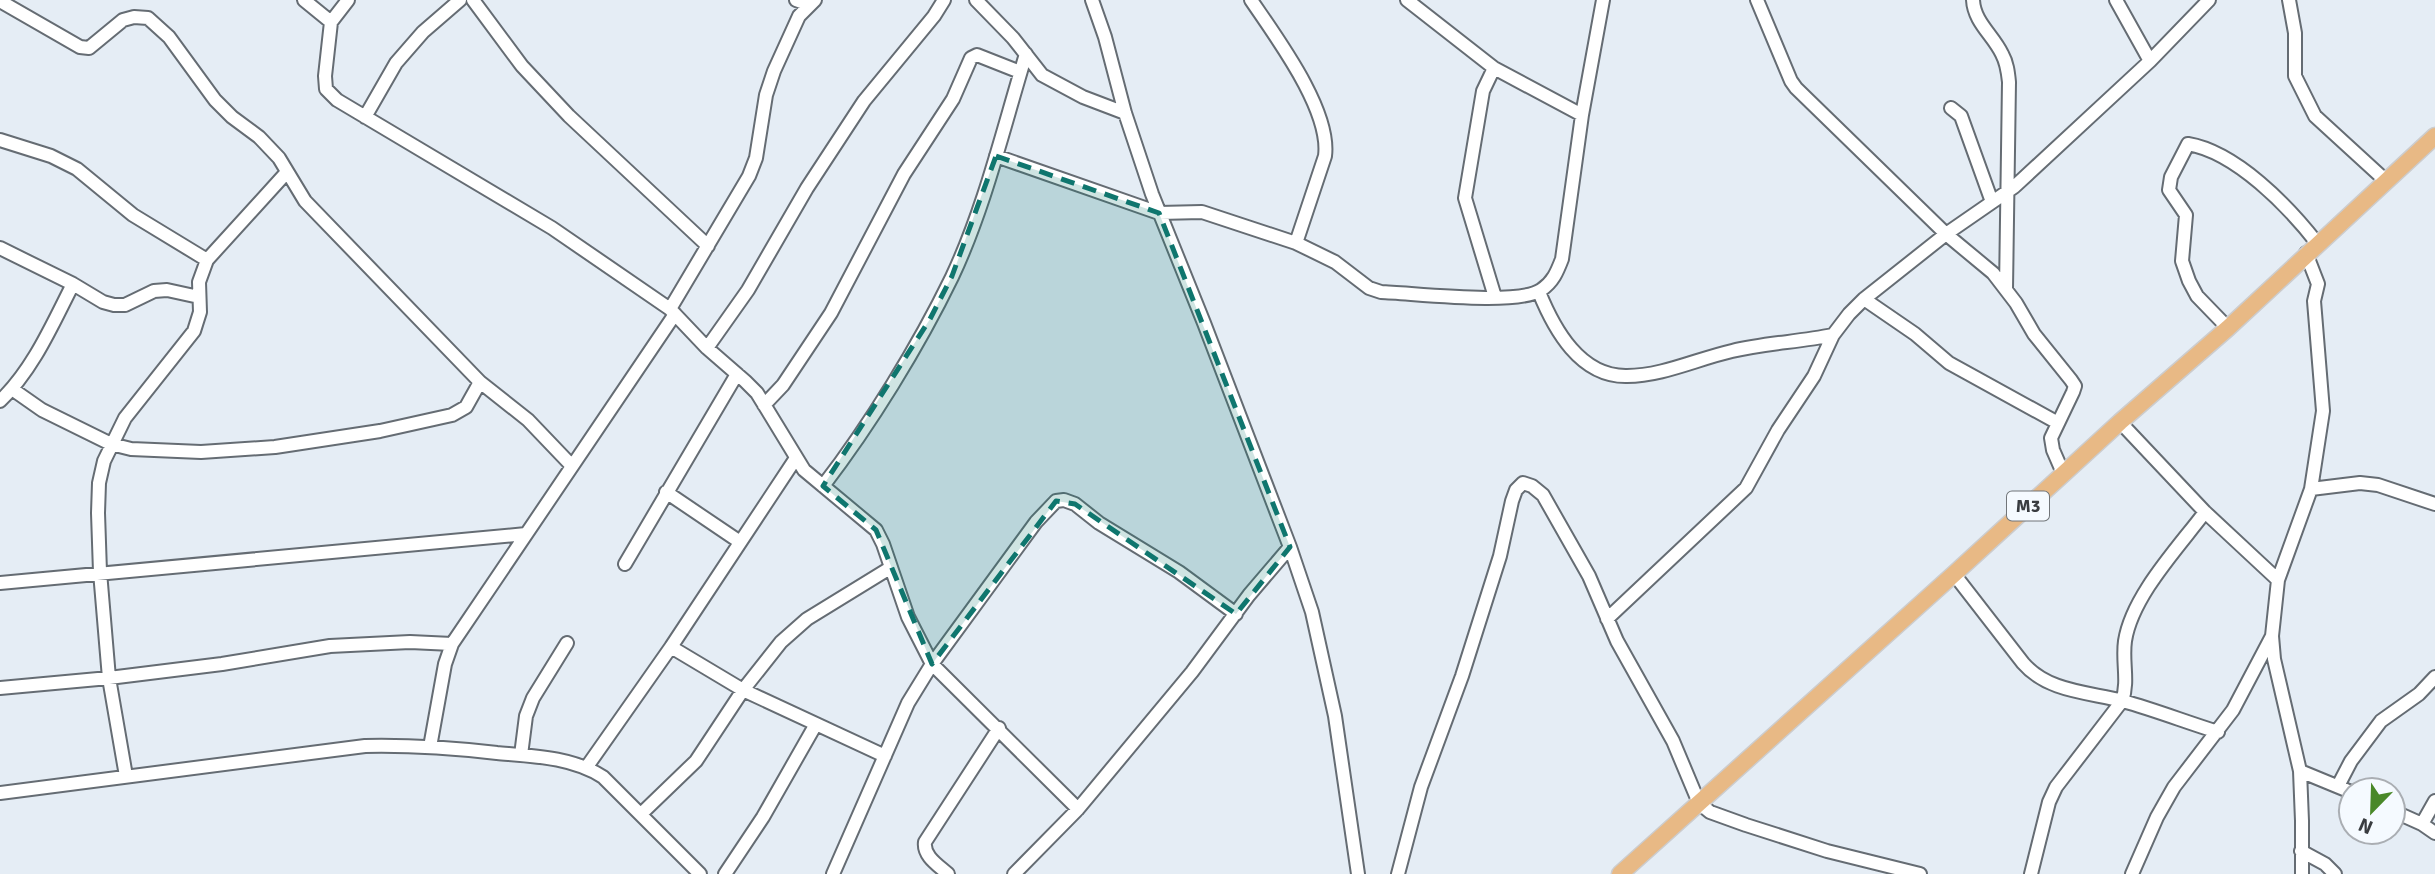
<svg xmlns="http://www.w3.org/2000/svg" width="2435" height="874" viewBox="0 0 2435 874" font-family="Signika,sans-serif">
  <rect width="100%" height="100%" fill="#e5edf5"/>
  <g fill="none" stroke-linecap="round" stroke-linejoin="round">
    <g stroke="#656c73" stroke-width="16">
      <path id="minor" d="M304,0L331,22
        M348,0L331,22L325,76L326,89L337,100L552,228L670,309L707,348L745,381L757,393L804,470L876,530L883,544L908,617L932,664L1078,809
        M473,0L522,66L569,116L708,246
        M796,0L810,5
        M976,0L1013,38L1042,75L1083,97L1125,113
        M1092,0L1105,37L1125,113L1152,194L1204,323L1290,547L1312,612L1335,716L1358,874
        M1251,0C1276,37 1331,110 1325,156L1296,243
        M1407,0L1494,68L1582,115
        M1757,0L1791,81L1796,88L1946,234L1993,273L2016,303L2034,334L2071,380L2075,386L2073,392L2051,438L2053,450L2063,473
        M1973,0C1974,22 1993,35 2002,54C2007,63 2008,72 2009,82L2006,289
        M2116,0L2150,61
        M2289,0L2295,33V76L2315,116L2386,181
        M0,1L80,47L89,48L123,20L134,17L148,18L169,37L215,100L232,117L259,137L279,158L305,201L480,382L528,420L572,466
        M1494,68L1483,91L1465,198L1495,297
        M1951,108L1961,116L1992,202
        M365,117L396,63L423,32L460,0
        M0,140L51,156L77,169L133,215L207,260
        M996,156L1159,213L1202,212L1296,243L1335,262L1369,288L1381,292C1413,293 1517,306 1541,290C1553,282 1557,272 1562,259L1582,115L1603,0
        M0,248L73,284L103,302L114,305H125L154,291L167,290L199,297
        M1539,292C1554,329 1580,377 1627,376C1662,376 1697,359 1732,351C1765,343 1799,342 1833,335L1849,314L1864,299L1946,234L2014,187L2150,61L2209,0
        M1864,299L1915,334L1949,363L2058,423
        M670,309L749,176L756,158L766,95L774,71L799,16L815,0
        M2228,328L2197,296L2189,281L2182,261L2186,215L2169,190L2171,177L2188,144C2236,152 2288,206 2317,243
        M707,348L748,290L807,188L864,101L934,16L944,0
        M12,389L42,410L111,444L131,449L201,452L275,447L380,431L452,415L466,407L480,382
        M0,401C33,370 53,323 73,284
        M764,405L783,385L831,313L904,174L953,99L971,58L977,55L1020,72
        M2120,422L2205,512L2278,580L2272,636L2274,659L2300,771L2302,821V874
        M823,486C870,425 918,347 952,277C985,207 1003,129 1026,54
        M2311,489L2360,483L2378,485L2435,504
        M666,492L740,542
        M625,564L737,374
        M1954,574L2023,663C2048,692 2088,692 2123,701C2155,710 2186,722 2218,732
        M2278,580L2311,489L2323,411L2314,301L2318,284L2306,253
        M0,583L526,534
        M1607,619L1746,488L1778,430L1814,376L1833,335
        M671,647L743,690L885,756
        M0,688L109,678L222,664L330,646L410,642L452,644
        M430,747L445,664L452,644L675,314
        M521,755L526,716L533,698L567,643
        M586,768L671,647L796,458
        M2300,771L2351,792
        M126,776L109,678L100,572L98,513L99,483L104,461L125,418L194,331L200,312L199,282L207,260L287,172
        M2338,786L2351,761L2381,721L2419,694L2435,677
        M0,793L365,746C410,745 453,748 497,753C532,756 572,757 603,777L700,874
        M2393,811L2422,824L2435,833
        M641,814L696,761L743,690L781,642L807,619L890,568
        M2422,824L2435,801
        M2301,851L2325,864L2335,874
        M725,874L763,817L816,724
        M833,874L908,703L932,664L1036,522L1056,501L1064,500L1075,504L1099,523L1179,572L1236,614
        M948,874C938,865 923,856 925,842L999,728
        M1014,874L1078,809L1192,672L1249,595L1290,547
        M1398,874L1421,787L1462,676L1500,556L1512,501L1516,490L1523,483L1532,486L1543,495L1589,576L1617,641L1673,741L1699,803L1710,812L1746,825L1827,851L1920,874
        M2031,874L2049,802L2056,787L2122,701C2129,681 2122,662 2125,641C2132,596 2178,548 2205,512
        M2132,874L2157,817L2174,787L2233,710L2272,636"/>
    </g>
    <g stroke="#cccccd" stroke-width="19">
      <path id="major" d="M1620,874L1954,574L2120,422L2228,328L2435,136"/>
    </g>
    <use href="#minor" stroke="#fff" stroke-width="12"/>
    <use href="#major" stroke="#e8b985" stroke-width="16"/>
  </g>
  <path fill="#0f766e" fill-opacity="0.2" stroke="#0f766e" stroke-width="5" stroke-dasharray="14 9" stroke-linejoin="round" d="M996,156L1159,213L1290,547L1236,614L1075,504L1056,501L932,664L876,530L823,486L930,319L952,276Z"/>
  <g text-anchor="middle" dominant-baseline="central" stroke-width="5" stroke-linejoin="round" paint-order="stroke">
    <rect fill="#f5faff" stroke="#717579" stroke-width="2" x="2007" y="491.5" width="42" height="29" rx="5"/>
    <g font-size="18" font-weight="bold" fill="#393c40">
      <text x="2028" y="506">M3</text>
    </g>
  </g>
  <g transform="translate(2372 811) rotate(203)"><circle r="33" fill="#f5faff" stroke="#aaaeb3" stroke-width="2"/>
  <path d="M0-5L12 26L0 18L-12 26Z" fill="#498829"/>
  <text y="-10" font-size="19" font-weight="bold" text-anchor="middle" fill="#393c40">N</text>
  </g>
</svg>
